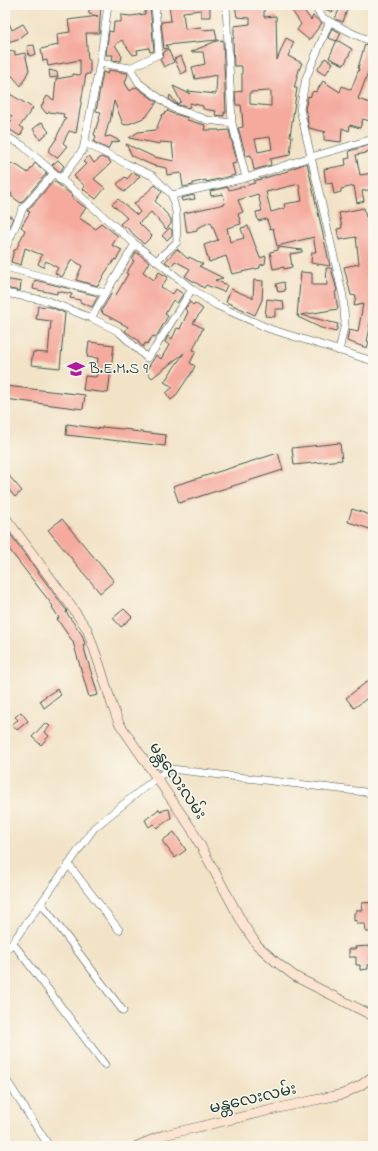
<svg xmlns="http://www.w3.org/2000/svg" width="378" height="1151" viewBox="0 0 378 1151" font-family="'Indie Flower','Noto Sans Myanmar',sans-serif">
  <rect width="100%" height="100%" fill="#fbf7ec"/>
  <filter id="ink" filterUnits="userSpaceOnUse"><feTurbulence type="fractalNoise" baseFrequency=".025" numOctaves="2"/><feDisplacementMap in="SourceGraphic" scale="8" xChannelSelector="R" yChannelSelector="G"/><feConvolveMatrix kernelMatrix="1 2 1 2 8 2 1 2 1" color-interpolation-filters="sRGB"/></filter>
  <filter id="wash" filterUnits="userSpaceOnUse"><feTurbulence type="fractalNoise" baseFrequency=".012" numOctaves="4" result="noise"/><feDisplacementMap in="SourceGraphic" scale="16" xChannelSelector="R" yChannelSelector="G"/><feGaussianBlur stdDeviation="0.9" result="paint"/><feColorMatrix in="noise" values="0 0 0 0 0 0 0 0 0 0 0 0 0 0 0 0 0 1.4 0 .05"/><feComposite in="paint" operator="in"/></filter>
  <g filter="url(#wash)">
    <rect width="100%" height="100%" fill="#f2e3c7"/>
    <g id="blocks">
      <path fill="#f5aa9e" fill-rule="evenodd" d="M89,5H101L99,33H86L88,60H90V74H86L76,133L69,131L63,143L67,146L57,158L48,151L57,138H56L66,118L63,117L64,114L49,112L47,114L41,107L47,96L54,100L56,79L73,76V74L80,75V60L48,66L47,60L43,61L41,49L58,45L57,34L70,32L68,20L98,16L89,14Z
        M145,5H150L154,51L150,52L149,48L137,50L138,54L133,55L122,40L115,45L122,56L121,61L112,60L113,55H106L109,31L113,32L114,22H121V15L131,16L145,14Z
        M169,5H210V17H201V10L183,12L185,29L201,27L202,30L215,29L217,40L166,45L168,48L164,49L161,22L171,21Z
        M235,5L264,6V17L276,16L277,60L286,38L294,42L288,56L302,63L299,70L294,88H297L290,136H292L290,155L270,159L271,165L254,170L251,155L246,156L238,128L243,127L242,113L241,105H236L235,92L242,91V66H234L233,38H234V26L250,24V18L237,17ZM271,91V106L250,104V92ZM270,137L272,149L258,152L255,139Z
        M288,5H300L311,20L313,16L322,23L309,40L297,30L301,24Z
        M319,5H338L332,12L322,8Z
        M340,8L347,10L343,22L335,19Z
        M5,14L12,30L23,24L28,32L21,36V38L8,42L5,33Z
        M372,25H373V37L369,35Z
        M332,28L341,33L337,41L328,38Z
        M223,40L226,113L224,112V116L215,115L216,111L203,109V106L190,103L189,108L175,104L169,99L170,95L177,104L181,102L173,86L190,94L188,91L216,94L217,75L195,79L192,67L205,64L203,52H191L216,41Z
        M337,40L352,49L344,65L329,58Z
        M365,44L372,47L369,54L373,56V75L368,73L358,99L373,104V122L363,119L360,128L350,125L349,131L342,128L341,142L324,140V133L326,132L309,128L307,118L308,115H307L305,109L308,96L310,97L313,91L316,92L323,81L340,92L342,86L351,90L359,69L358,68Z
        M34,45L36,54L29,56L27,46Z
        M168,49L174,62L164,67L160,59L163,57L164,52Z
        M15,51V55L25,53L29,70L21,86L7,70L5,52Z
        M181,56L187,71L181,74L174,59Z
        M325,58L333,63L325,75L317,70Z
        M49,70L57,72L58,77L50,78Z
        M109,70L127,73L128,74L125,83L130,91L136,87L157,102L146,117L126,125L123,124L114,101L110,122H109L105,137L110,136L120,141L111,143L108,149L94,142L96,136L94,135L101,112L96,111L103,72L108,74Z
        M5,91L33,108L20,126L24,129L20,136L7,128L12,121L10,119L12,116L5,112Z
        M167,110L171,113L188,118L187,120L205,125L204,130H219V131L229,130L236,158V163L232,164L235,175L206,182V180L193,183V185L183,187L181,173L167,175L166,168L152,165L132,156L126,144L154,157L174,161L172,143L160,142V144L129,138L138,132L156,130L162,115L168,111Z
        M42,122L49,132L40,139L33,129Z
        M373,144V151L366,152V153L356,155L360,175L373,173V189L362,191L364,201L357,203L354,186L341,189V192L334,194L332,183L326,184L324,169L346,165L345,159L350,158L349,151Z
        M89,156L94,163L101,157L109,160L111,163L94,179L105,188L96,199L83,189L85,186L74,176L86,164L83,162Z
        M58,160L64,166L60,172L52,165Z
        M5,161L18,166L28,173L35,163L47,173L21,203L11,196L12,194L5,189Z
        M307,163L330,266L311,263L312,252H316L314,241V237L277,246L273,228L270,229L267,220H266V219L258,221L256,212L262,211L258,194L238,200L243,212L238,214L241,224L227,228L230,242L244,238L241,228L248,226L260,258L266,256L265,264L260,265V268L232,274L226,256L209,262L204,245L218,240L211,222L197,228V231L187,233L184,213L225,204L223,194L211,196L210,191L228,187L229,190L255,183L254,181L288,171V170ZM299,184L302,201L284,204L285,208L271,212L266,192Z
        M133,172L140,176L132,185L124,192L117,184L125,177L127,179Z
        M54,181L72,195L71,197L86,208L79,218L96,229L101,223L118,236L112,245L122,250L116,260L115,259L105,273L98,286L76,280L82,266L72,259L62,277L55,273L58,268L46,261L43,267L38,264L42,255L25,248L21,265L11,262L14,250H16L25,230L21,227L30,212L27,211Z
        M155,185L162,192L155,201L171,219V224L166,229L151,212L139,223L152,236L144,244L125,226L124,228L120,224L127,218L112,204L118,199L137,215L140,212L134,204Z
        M194,195L195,199L182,201L181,198Z
        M364,208L366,217L373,216V269H370L373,281V309L369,327L370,328L367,341L369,342L367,348L347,341L349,330L358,332L363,304L354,306L356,296L351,295L344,267L359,264L356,237L339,240L337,229L342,228L339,213Z
        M5,214L13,218L5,237Z
        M169,228L172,230V235L167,240L162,236Z
        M278,247L302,250V252L290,254L292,267L284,269V267L273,269L270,252L278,250Z
        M177,249L188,259L189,257L203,264L199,266L223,278L215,280L227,285L224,292L206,285L204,288L185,276L190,269L175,261L172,266L165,262Z
        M136,252L149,262L143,272L154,280L159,272L168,277L161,287L173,294L176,289L183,294L177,303L173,300L165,314L168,316L156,337L153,336L147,344L145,343L143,347L138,342L139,341L125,331L128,327L102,313L103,312L101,311L112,293L116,295L128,274L126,273L134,261L132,260Z
        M326,268H331L337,291L335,292L338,309L301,315L338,324L336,332L321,328L298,317L299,315L297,316L301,272L312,273V285H327Z
        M5,279L21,282L20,291L5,288Z
        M35,280L98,296L92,307L80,302V300L70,298L72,294L57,291V294L33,289Z
        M254,280L263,281L262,300L255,315L226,302L231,289L253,298Z
        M284,282L285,291L278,292L276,284Z
        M267,299L283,301L284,309H275V317L265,316Z
        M190,302L193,305L195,303L203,309L193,323L203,328L193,350L196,351L190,363L195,366L190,376H189L175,397L171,400L166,393L173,387L164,382L184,353L152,378L146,371L156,355L161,359L169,345L165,342L168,336L172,339L177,328L180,329L188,312L185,309Z
        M38,306L50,307L65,313L60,368L31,365L33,352L48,353L51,321L36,319Z
        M89,342L114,345L108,393L83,390L85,376L96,377L98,358L87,357Z
        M5,386L85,395L83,409L5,399Z
        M67,424L102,429V427L132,430V431L166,435L165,446L66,435Z
        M340,443L342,460L294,465L292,448Z
        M278,453L283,470L179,503L173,486Z
        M5,471L22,491L15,497L5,485Z
        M352,509L373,516V530L348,522Z
        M62,519L114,581L100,593L48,530Z
        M5,527L61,603L67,611L66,612L82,635L85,644L83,645L98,695L89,697L73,642L57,619L59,618L52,607L53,606L5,544Z
        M124,609L132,617L121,627L113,618Z
        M373,677V694L354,708L346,698Z
        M57,689L61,695L44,708L40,700Z
        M21,712L28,721L17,730L12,724L18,720L15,717Z
        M45,723L50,726L45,732L49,736L41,745L32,737Z
        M159,809L160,811L169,809L171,818L157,828L153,824L149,827L145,820Z
        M174,832L186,850L175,858L162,841Z
        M373,902V932H366L365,924H357V920L354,921V913H356V910H363L362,903Z
        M370,946V948H373V958H370L371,964L368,965V969L360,970V965H356V957H349V949H356L355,947Z"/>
    </g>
  </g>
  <g filter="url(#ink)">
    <use href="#blocks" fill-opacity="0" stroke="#3f564a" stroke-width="1"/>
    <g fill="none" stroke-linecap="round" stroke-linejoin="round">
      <g stroke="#3f564a" stroke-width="8">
        <path id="street" d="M226,5L232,123L246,178
          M313,5L323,18L354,34L373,42
          M330,21L306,78L300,109L343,296L345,323L339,351
          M100,63L130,68L139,83L173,108L207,120L232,123
          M130,68L159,54L155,5
          M5,136L22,145L135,244L192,289L216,305L270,329L373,361
          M85,143L127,164L153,176L172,195L176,212L177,242L156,261
          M60,180L83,150L100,63L108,5
          M172,195L246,178L311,157L373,139
          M5,250L23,208L54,173
          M5,267L106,293
          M5,293L48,301L91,318L118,331L147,358L155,348L192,289
          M91,318L135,244
          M145,761L171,769L373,793
          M69,865L119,930
          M41,903L123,1011
          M13,943L105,1065
          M5,950L10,946L64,871L94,828L156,778L171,769
          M5,1078L49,1146"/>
      </g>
      <g stroke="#3f564a" stroke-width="10">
        <path id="secondary" d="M5,517L66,599L87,629L100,666L112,705L119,723L191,828L243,924L257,945L276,962L296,977L373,1016
          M137,1146L164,1135L292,1105L343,1094L361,1085L373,1076"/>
      </g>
      <use href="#street" stroke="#fff" stroke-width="7"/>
      <use href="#secondary" stroke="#fde4d1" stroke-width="9"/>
    </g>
  </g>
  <defs>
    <g id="school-bare" transform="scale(1.38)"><path d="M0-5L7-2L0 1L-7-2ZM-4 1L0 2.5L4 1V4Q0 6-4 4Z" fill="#b5179e" stroke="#fbf7ec" stroke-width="2.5" paint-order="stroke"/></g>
  </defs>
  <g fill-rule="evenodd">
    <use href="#school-bare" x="76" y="369"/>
  </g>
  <g text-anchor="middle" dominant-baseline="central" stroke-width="3" stroke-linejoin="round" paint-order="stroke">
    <g font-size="16" fill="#1f3d34" stroke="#fbf7ec" text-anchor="start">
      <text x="89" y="369">B.E.M.S 9</text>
    </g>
    <g font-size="16" fill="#1f3d34" stroke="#fbf7ec">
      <text transform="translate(177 781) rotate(56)">မန္တလေးလမ်း</text>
      <text transform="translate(253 1099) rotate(-13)">မန္တလေးလမ်း</text>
    </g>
  </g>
  <rect width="378" height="1151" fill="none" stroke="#fbf7ec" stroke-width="20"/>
</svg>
